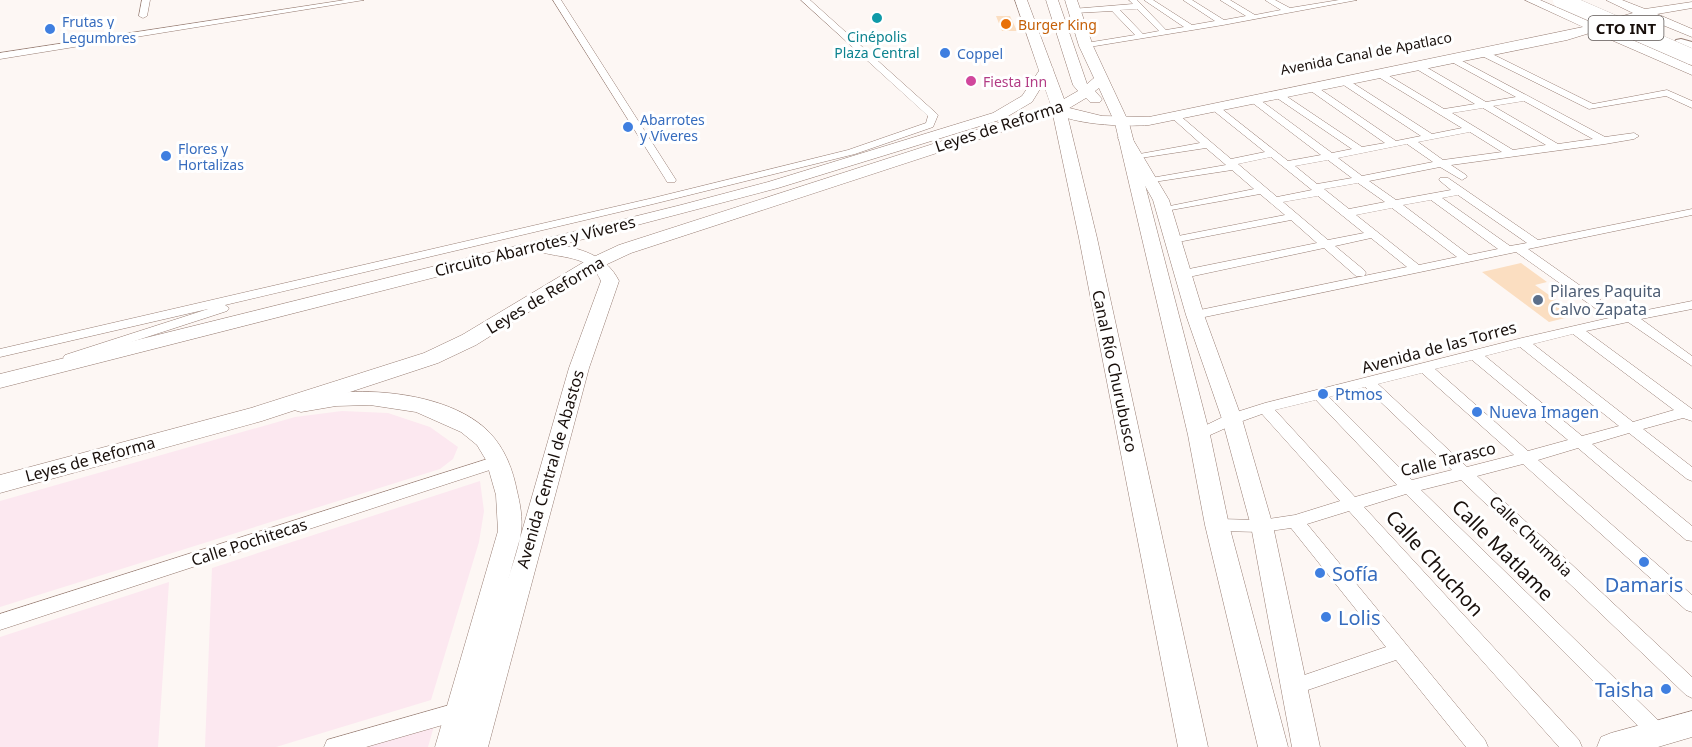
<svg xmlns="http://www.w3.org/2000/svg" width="1692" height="747" viewBox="0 0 1692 747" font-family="'Noto Sans',sans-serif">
  <rect width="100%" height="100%" fill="#fdf7f4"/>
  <path fill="#fce8f0" d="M342,411L388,413L430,427L458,447L453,459L440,469L0,607V501L295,417Z
    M480,481L484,511L479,542L431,700L276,747H205L212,568Z
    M169,582L158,747H0V637Z
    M434,726L428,747H364Z"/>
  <path fill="#fbdec1" d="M996,16H1010L1017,31H1002Z
    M1521,263L1547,282L1535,285L1577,315L1549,322L1482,272Z"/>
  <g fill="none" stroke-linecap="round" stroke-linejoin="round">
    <g stroke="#977d73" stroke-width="1">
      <path id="street" d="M142,0H150L147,16L143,18L139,16Z
        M345,0H364L0,59V53Z
        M553,0H561L676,180L675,182H667L666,180Z
        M801,0H810L936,113L938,115L933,127L855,154L653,204L225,305L229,308L227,311L70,362L63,358L65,355L208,309L0,357V349L653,198L848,150L926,123L928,116Z
        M1129,0H1137L1166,30L1184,27L1144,0H1153L1192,25L1215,21L1183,0H1192L1224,20L1246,16L1220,0H1230L1255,15L1281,10L1265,0H1275L1290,8L1339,0H1357L1223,25L1083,48L1082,46L1086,43L1135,35L1112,11L1075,13H1072V9L1133,4ZM1137,9L1159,31L1143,34L1120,10Z
        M1478,50H1484L1593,104L1667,90L1692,101V108L1666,96L1589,109L1478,54Z
        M1451,55L1605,137L1634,133L1639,136L1634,139L1605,144L1451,165L1466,175L1467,177L1462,180L1440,167L1369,181L1396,200L1451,190L1439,180L1440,178H1448L1538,240L1692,209V215L1528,249L1622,315L1692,301V309L1641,319L1692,356V366L1628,322L1586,331L1692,409V421L1683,418L1643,429L1692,467V481L1687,479L1629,433L1592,444L1692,526V541L1686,540L1578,448L1538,460L1692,595V612L1686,610L1523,464L1477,476L1692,677V698L1686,695L1461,480L1421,490L1666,728L1669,734L1666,740L1659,743L1652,740L1406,494L1364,507L1579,740L1582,747H1559L1349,511L1307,524L1485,740L1488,747H1466L1396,660L1293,695L1287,693L1284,687L1287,681L1386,647L1291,528L1262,532L1217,531L1211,529L1209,525L1211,521L1217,519L1262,520L1295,515L1340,501L1262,414L1237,423L1199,440L1194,439L1192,435L1194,431L1227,415L1265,403L1522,338L1609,318L1516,252L1195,319L1189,315L1195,311L1407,267L1371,238L1335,246L1364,270L1366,273L1364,276H1356L1324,248L1184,278L1180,277L1178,274L1184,270L1317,243L1291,220L1173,243L1169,242L1167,240L1173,237L1285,215L1260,194L1160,212V208L1254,189L1232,170L1147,183V179L1151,178L1226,165L1206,148L1134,159V155L1200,143L1172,118V114H1178L1231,159L1265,152L1209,107L1217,105L1288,161L1321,155L1250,101V97H1256L1332,153L1352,149L1274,96V92H1280L1362,147L1385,143L1308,89V85H1314L1396,141L1421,136L1339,82V78H1345L1432,134L1462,128L1375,75V71H1381L1444,109L1475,104L1413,67V63H1419L1486,102L1516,97L1448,60L1447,58ZM1524,101L1593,139L1558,144L1493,106ZM1483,108L1546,145L1513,150L1452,113ZM1470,132L1502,152L1443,160L1418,142ZM1407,144L1433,162L1362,176L1338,158ZM1271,157L1312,190L1277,197L1238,164ZM1328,160L1352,178L1317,184L1295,166ZM1358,183L1385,202L1349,209L1324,189ZM1458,195L1527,243L1510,246L1442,198ZM1318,196L1364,233L1328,240L1283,202ZM1431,200L1498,249L1469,255L1403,205ZM1392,208L1457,257L1419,265L1356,215ZM1573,334L1674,410L1633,422L1533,344ZM1520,347L1619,426L1582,436L1485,356ZM1472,360L1568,440L1528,451L1435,369ZM1422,373L1514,455L1467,467L1378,384ZM1365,387L1452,470L1412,480L1329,397ZM1316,400L1397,485L1355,497L1275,410Z
        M497,456L502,458L504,462L502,466L0,630V614Z
        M460,702L467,705L469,711L467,717L460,720L366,747H324L327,740Z"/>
    </g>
    <g stroke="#977d73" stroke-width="1">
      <path id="secondary" d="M1525,0H1540L1595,24L1633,13L1606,0H1622L1645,9L1692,2V8L1657,14L1692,29V37L1643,17L1605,28L1692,66V75L1593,32L1567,40L1149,125C1127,127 1065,125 1050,109L1057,105L1102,116L1149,117L1583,27Z
        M1047,64L1053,68L1032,102L1003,119L778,188L561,245C585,250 607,257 619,281L589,368L488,747H435L498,531L496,495L486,460L477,445L461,432L416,412L370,405L336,406L301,412L294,410L291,405L294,400C349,384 448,389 490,433C505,449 513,470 517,491C520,503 523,519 521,532C519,548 512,565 508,580L569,368L601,281C590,254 560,259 538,251L0,388V374L681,205L768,182L993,113L1022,96L1043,65Z
        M1125,134L1132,138L1169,200L1204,315L1242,419L1273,526L1320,747H1292L1251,526L1222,419L1186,315L1153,200L1118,138Z
        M1692,711V737L1658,747H1597L1601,737L1611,733Z"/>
    </g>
    <g stroke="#977d73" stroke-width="1">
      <path id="primary" d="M1015,0H1027L1064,99L1078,91L1073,85L1046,0H1058L1087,84L1094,78L1079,46L1065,0H1077L1093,46L1129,123L1210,435L1229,525L1288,747H1258L1205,525L1188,435L1115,123L1099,88L1095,91L1102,99L1100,102H1090L1086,98L1066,110L1097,238L1208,747H1178L1079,238L1053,115L631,253L601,267L476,345L438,363L262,421L0,493V475L251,408L424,353L462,335L589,259L619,245L1051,106Z"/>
    </g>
    <g stroke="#977d73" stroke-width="2">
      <path id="highway" d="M1681,39L1692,42V53L1676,46L1674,43L1676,40Z"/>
    </g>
    <use href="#street" fill="#fff" fill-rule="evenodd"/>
    <use href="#secondary" fill="#fff" fill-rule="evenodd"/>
    <use href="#primary" fill="#fff" fill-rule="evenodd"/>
    <use href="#highway" fill="#fff" fill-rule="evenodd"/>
    <g stroke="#977d73" stroke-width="16" stroke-linecap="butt">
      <path id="highway-bridge" d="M1561,0L1690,56"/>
    </g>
    <use href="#highway-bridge" stroke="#fff" stroke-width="16"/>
  </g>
  <circle fill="#0f9aa8" stroke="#fff" stroke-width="2" cx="877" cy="18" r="6"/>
  <circle fill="#e8710a" stroke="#fff" stroke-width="2" cx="1006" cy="24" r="6"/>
  <g fill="#3f7fe0" stroke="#fff" stroke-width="2">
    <circle cx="50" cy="29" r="6"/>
    <circle cx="945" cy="53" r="6"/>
    <circle cx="628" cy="127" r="6"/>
    <circle cx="166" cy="156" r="6"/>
    <circle cx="1323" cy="394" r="6"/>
    <circle cx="1477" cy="412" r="6"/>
    <circle cx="1644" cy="562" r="6"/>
    <circle cx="1320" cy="573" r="6"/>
    <circle cx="1326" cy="617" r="6"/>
    <circle cx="1666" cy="689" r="6"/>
  </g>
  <circle fill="#d1479c" stroke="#fff" stroke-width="2" cx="971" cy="81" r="6"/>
  <circle fill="#5c6f8a" stroke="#fff" stroke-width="2" cx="1538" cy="300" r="6"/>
  <g text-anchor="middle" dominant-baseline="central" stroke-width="6" stroke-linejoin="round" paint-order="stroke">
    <g font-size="14" fill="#366cbe" stroke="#fff" text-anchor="start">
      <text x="62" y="21">Frutas y<tspan x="62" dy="16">Legumbres</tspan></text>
      <text x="957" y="53">Coppel</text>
      <text x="640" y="119">Abarrotes<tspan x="640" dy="16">y Víveres</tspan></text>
      <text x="178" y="148">Flores y<tspan x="178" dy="16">Hortalizas</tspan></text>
    </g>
    <g font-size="14" fill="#c56008" stroke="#fff" text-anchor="start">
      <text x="1018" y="24">Burger King</text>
    </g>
    <g font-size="14" fill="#0d838f" stroke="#fff">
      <text x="877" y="36">Cinépolis<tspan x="877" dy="16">Plaza Central</tspan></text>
    </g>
    <g font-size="14" fill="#180f0b" stroke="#fff">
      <text transform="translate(1366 53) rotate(-11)">Avenida Canal de Apatlaco</text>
    </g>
    <g font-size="14" fill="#b23c85" stroke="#fff" text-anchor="start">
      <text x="983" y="81">Fiesta Inn</text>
    </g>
    <rect fill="#fff" stroke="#5d5754" stroke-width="1.5" x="1588.5" y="16" width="75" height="24" rx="4.5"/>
    <g font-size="15" font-weight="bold" fill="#180f0b">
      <text x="1626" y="28">CTO INT</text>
    </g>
    <g font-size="16" fill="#180f0b" stroke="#fff">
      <text transform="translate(999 126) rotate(-18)">Leyes de Reforma</text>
      <text transform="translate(535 246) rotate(-14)">Circuito Abarrotes y Víveres</text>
      <text transform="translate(545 295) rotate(-31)">Leyes de Reforma</text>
      <text transform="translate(1439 347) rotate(-15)">Avenida de las Torres</text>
      <text transform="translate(1115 371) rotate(78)">Canal Río Churubusco</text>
      <text transform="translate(90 459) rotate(-15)">Leyes de Reforma</text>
      <text transform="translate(1448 459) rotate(-14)">Calle Tarasco</text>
      <text transform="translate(550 469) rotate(-74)">Avenida Central de Abastos</text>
      <text transform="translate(1531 536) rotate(44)">Calle Chumbia</text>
      <text transform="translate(249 542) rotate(-18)">Calle Pochitecas</text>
    </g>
    <g font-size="16" fill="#4e5e75" stroke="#fff" text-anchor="start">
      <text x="1550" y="291">Pilares Paquita<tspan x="1550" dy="18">Calvo Zapata</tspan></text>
    </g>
    <g font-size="16" fill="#366cbe" stroke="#fff" text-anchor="start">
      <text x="1335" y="394">Ptmos</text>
      <text x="1489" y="412">Nueva Imagen</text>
    </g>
    <g font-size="20" fill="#180f0b" stroke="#fff">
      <text transform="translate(1503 550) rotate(45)">Calle Matlame</text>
      <text transform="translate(1435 563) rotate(48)">Calle Chuchon</text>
    </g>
    <g font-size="20" fill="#366cbe" stroke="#fff" text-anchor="start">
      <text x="1332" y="573">Sofía</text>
      <text x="1644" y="584" text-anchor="middle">Damaris</text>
      <text x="1338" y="617">Lolis</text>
      <text x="1654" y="689" text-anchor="end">Taisha</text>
    </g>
  </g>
</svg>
